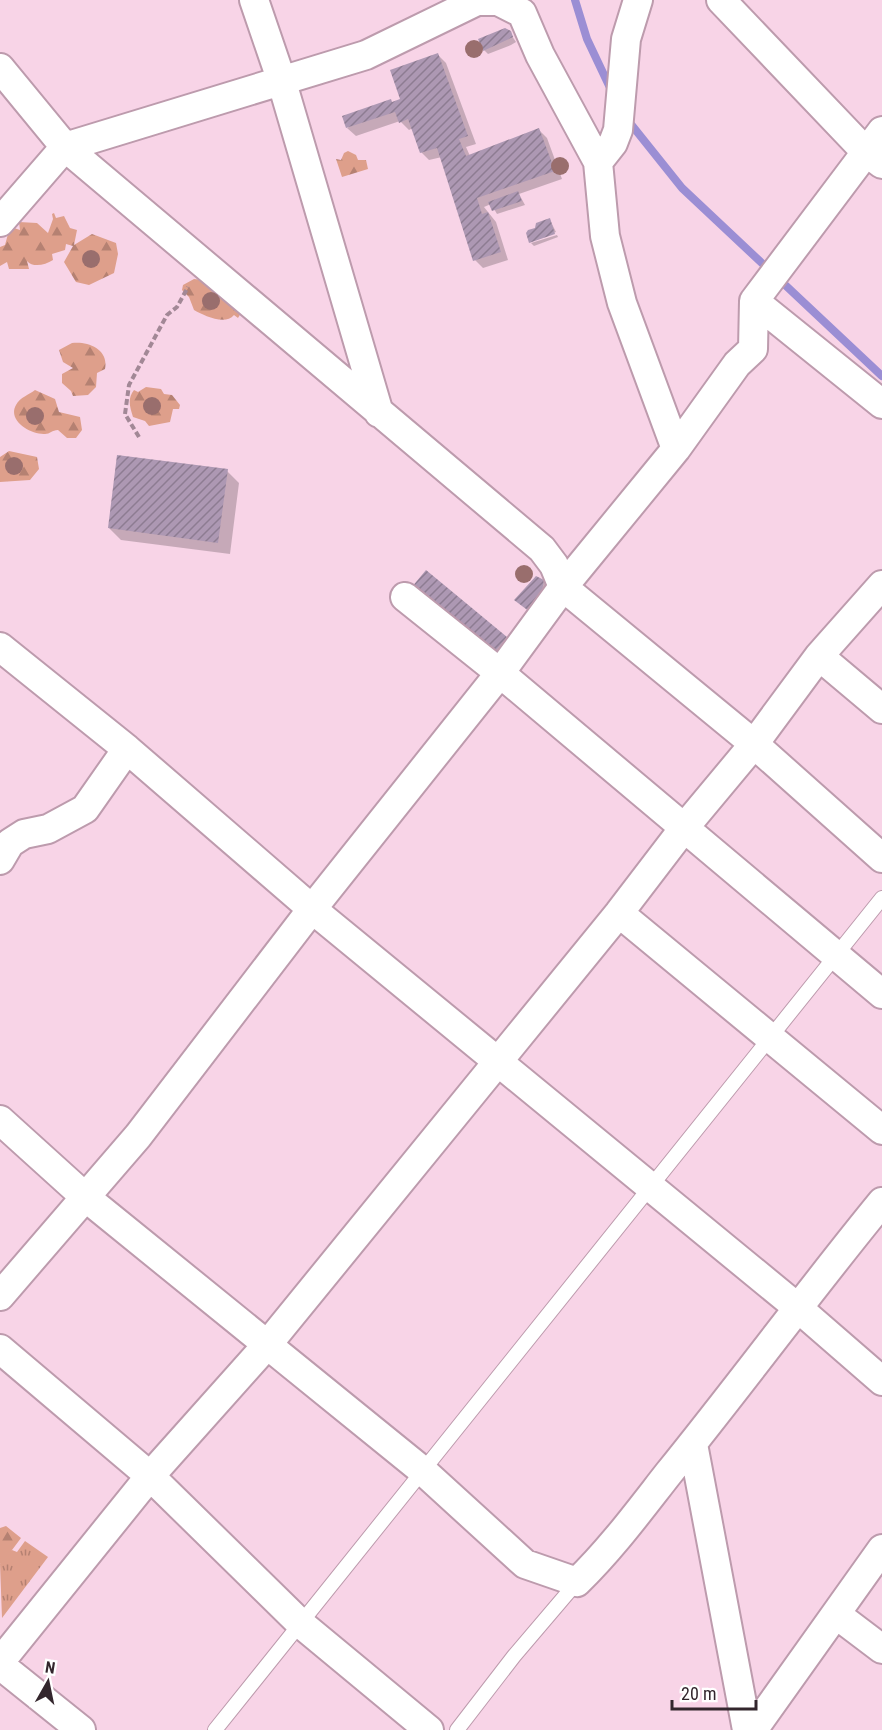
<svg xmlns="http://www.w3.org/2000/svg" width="882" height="1730" viewBox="0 0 882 1730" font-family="'Roboto Condensed',sans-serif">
  <defs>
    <pattern id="grass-tufts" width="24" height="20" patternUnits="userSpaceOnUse" patternTransform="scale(1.5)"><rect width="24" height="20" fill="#de9f8b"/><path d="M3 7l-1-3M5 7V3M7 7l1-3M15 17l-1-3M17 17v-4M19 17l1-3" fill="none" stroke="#b58172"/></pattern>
    <pattern id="forest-firs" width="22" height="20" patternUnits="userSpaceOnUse" patternTransform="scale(1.5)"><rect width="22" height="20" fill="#de9f8b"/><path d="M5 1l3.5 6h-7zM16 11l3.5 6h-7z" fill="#b58172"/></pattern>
    <pattern id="building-hatch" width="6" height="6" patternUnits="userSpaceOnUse" patternTransform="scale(1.5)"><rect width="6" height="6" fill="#ad98b3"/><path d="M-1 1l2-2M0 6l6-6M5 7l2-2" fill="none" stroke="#8d7c92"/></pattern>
  </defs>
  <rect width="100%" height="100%" fill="#f8d4e7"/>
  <path fill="url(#grass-tufts)" d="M25,1541L48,1557L2,1618L0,1564L12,1550L17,1552Z"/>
  <path fill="url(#forest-firs)" d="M348,151L356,155L358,160H366L368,169L342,177L336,159L341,160L344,153Z
    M54,213L56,218L64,216L70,228L77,230L74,245L92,234L116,243L118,254L114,273L89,285L76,282L64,262L73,246L66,244L65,250L52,254L53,260C45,265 33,268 27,261L29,269H9L7,262L0,266V247L5,245L8,234L14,228L20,230L19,222L37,223L48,233L53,219L52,214Z
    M194,279L203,280L241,313L238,318L234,315C225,326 203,315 194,310L189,297L182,290L183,285Z
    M72,343C88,341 109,349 105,369L97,373L96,387L88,395L73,396L71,391L62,383V374L73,368L63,362L59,350Z
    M146,387L161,389L164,394L172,395L180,405L179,409H173L170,422L149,426L145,421L133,417C130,407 127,399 134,390L138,392Z
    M35,390L55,399L59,412L80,417L82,430L76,438H67L58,430C52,430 50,434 45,434C31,435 7,421 16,405C20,397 29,395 35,390Z
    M9,451L37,457L39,469L30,480L0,482V457Z
    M6,1526L21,1538L12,1550L9,1560L0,1564V1528Z"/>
  <path fill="#0003" d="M510,33L516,42L511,45L488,54L484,50Z
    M438,55L446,63L476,144L466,147L470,156L539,130L547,138L562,179L519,194L525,205L497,214L491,204L484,207L496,222L508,260L483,268L475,260L442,157L429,160L421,152L413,128L409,130L400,121L356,136L347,128L402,100Z
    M550,220L556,232L530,241Z
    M557,235L558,237L534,246L531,243Z
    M227,471L239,483L230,554L121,540L109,528Z
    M543,581L547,585L545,595L519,604Z
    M421,596L506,638L514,646L501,662Z"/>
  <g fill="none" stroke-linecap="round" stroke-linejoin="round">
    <path stroke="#9b8ed4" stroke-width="8" d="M575,0L587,39L613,94
      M626,118L682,188L882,376"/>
  </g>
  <path fill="url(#building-hatch)" d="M505,28L511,31L513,37L483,51L478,39Z
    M438,53L468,136L459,139L466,156L539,128L555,171L477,198L482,214L488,212L501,252L473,261L437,148L420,153L408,119L399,123L395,112L346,128L342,116L391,99L392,102L400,99L390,70Z
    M518,191L522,201L492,211L488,202Z
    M550,218L555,234L529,243L526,233L528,230L535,228L536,223Z
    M117,455L228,469L218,543L108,528Z
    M426,570L507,637L492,655L411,588Z
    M536,576L544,580L542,591L530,612L514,600Z"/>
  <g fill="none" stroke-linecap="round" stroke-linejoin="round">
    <g stroke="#bd9bad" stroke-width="16">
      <path id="lane" d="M215,1730L882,898
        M457,1730L514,1656L577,1582"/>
    </g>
    <g stroke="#bd9bad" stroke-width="32">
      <path id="street" d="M254,0L281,79L379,413
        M721,0L866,152L882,164
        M0,68L65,147L542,549L554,565L563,587L754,744L882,858
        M598,162L613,143L618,130L626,39L638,0
        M0,222L65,147L366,55L477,1H498L522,13L540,55L598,162L605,236L622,303L676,449
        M754,301L882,404
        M405,597L500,673L882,994
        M0,647L127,749L312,909L798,1308L882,1381
        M819,656L882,709
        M0,860L10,843L24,834L48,829L85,809L127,749
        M619,913L882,1130
        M0,1120L84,1196L423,1471L525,1564L577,1582C611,1549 639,1511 668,1474C741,1384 809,1291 882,1202
        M0,1296L138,1136L312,909L500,673L563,587L676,449L737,364L753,349L754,301L882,131
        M0,1349L150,1476L301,1624L429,1730
        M693,1444L747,1730
        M837,1615L882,1649
        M0,1662L150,1476L267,1345L619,913L684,828L754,744L819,656L882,585
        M0,1665L81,1730
        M753,1730L882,1549"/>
    </g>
    <path stroke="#a28896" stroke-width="4" stroke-dasharray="6 3" stroke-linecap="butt" d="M139,437L125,414L129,385L167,315L177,307L188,287"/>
    <use href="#lane" stroke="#fff" stroke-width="14"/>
    <use href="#street" stroke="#fff" stroke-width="28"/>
  </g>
  <g fill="#996e6d">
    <circle cx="474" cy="49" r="9"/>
    <circle cx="560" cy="166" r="9"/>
    <circle cx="91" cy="259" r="9"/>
    <circle cx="211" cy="301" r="9"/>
    <circle cx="152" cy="406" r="9"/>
    <circle cx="35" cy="416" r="9"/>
    <circle cx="14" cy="466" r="9"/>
    <circle cx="524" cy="574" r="9"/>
  </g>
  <g transform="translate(48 1682) rotate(9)" stroke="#ffffff" stroke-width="4.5" paint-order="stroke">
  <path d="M0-4.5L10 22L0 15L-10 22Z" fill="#33262d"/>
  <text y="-9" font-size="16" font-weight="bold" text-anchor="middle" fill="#33262d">N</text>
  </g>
  <path d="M672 1700v9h84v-9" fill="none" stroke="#33262d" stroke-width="3"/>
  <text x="681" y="1700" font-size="18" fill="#33262d" stroke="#ffffff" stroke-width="4.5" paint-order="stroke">20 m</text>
</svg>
